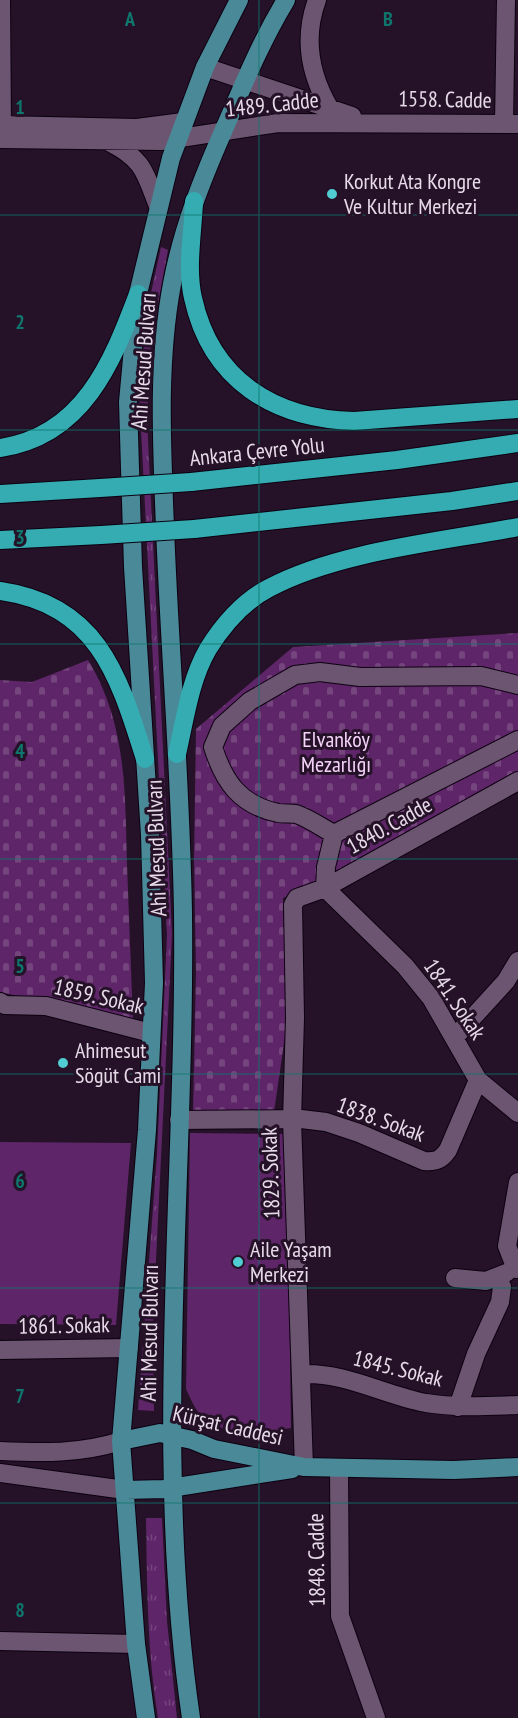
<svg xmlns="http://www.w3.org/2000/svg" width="518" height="1718" viewBox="0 0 518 1718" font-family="'PT Sans Narrow',sans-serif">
  <defs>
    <pattern id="grass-tufts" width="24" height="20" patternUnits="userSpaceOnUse" patternTransform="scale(1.5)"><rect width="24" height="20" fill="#5e2668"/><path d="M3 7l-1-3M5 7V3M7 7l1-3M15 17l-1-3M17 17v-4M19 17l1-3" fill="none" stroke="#75457e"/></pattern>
    <pattern id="cemetery-stones" width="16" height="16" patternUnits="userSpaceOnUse" patternTransform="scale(1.5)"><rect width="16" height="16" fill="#5e2668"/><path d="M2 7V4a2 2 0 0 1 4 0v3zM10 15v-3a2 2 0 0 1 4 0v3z" fill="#75457e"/></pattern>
  </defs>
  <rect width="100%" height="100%" fill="#251228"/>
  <path fill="url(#grass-tufts)" d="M161,247L168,250L151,342L147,419L172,934L153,1321L154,1411L138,1410L157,1154L167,935L139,390L149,302Z
    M146,1518H162L167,1621L177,1718H158C147,1652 147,1585 146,1518Z"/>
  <path fill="url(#cemetery-stones)" d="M518,633V772L339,875L283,898L287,1022L274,1112L193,1110L196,973L194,860L196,729L293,647Z
    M88,660C127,724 125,792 127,865C129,917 131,969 133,1021L0,992V680L32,682Z"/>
  <path fill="#5e2668" d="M190,1133L287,1134L291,1428C261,1432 223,1439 200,1414C194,1408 190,1397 186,1389Z
    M0,1142L131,1143L116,1325L0,1324Z"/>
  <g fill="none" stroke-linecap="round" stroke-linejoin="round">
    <g stroke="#0d0111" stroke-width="20">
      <path id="minor" d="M1,0L2,125
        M317,0C303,38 310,75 330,109
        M205,67L352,116
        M504,124L506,0
        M0,125L137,128L183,122
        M0,139L161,141L278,123L518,124
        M111,143C144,160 145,173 158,206
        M518,740L334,834L326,867L325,888L405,966L431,998L478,1080L518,1113
        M334,834C322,828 309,818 296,814C291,813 284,814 278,813C240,805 224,782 213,747L222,726L250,701L295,675L320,672L360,677L481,676L518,685
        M0,1002L5,1005L46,1006L151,1033
        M455,1037L506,981L518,961
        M179,1120L301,1119L326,1122L359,1133L424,1161C436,1162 441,1160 448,1150L478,1080
        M516,1269L507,1246L518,1182
        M455,1278L486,1281L506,1273
        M0,1350L129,1348
        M302,1374C345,1372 384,1395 426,1403C457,1408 487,1406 518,1405
        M458,1407L476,1354L500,1302L502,1287L498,1278
        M0,1451C42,1453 80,1454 121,1441
        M304,1467L292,1120L295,1018L293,905L297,898L325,888L518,781
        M339,1468L340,1616L376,1718
        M0,1473L125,1490
        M0,1641L136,1644"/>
    </g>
    <g stroke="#0d0111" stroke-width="20">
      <path id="major" d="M121,1441L160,1433L192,1440L214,1449L304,1467L454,1470L518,1467
        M125,1490L164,1489L292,1469
        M146,1718L136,1644L121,1441L147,1130L154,983L150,835L133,567L128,402L138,294L171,158L205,67L239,0
        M191,1718C152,1451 186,1181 183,913C181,785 170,656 165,528C162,447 157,364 172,284C183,225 205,172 229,118C246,78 263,38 286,0"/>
    </g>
    <g stroke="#0d0111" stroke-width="20">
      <path id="highway" d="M194,201C193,232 186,268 193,298C211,380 274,419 354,421L518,409
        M0,448C83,436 112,363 138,294
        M191,482L397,460L518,443
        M0,494L100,488
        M194,529L452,501L518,491
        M0,540L101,535
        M0,591C99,605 119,677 145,759
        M177,754C185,719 190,680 208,649C223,625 244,601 269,588C339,551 440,542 518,527"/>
    </g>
    <use href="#minor" stroke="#6c5570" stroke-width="18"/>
    <use href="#major" stroke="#4a8998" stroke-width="18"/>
    <use href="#highway" stroke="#34acb2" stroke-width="18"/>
    <g stroke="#0d0111" stroke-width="20" stroke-linecap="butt">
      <path id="highway-bridge" d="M100,488L191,482
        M101,535L194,529"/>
    </g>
    <use href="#highway-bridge" stroke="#34acb2" stroke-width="18"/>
  </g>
  <path fill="none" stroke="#0f766e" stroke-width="1.5" stroke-opacity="0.55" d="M259,0V1718M0,215H518M0,430H518M0,644H518M0,859H518M0,1074H518M0,1288H518M0,1503H518"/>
  <g fill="#51ccd2" stroke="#251228" stroke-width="2">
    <circle cx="332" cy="194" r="6"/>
    <circle cx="63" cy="1063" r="6"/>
    <circle cx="238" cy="1262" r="6"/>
  </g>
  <g text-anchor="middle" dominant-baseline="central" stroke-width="6" stroke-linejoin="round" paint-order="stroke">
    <g font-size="22" fill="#e7dae9" stroke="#251228">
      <text transform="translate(445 99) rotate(1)">1558. Cadde</text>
      <text transform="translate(272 104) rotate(-6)">1489. Cadde</text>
      <text transform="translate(143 361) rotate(-86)">Ahi Mesud Bulvarı</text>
      <text transform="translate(257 451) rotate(-6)">Ankara Çevre Yolu</text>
      <text transform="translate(389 825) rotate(-29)">1840. Cadde</text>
      <text transform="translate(156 848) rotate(-92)">Ahi Mesud Bulvarı</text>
      <text transform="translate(99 996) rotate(13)">1859. Sokak</text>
      <text transform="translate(455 999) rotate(56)">1841. Sokak</text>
      <text transform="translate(381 1119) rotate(20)">1838. Sokak</text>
      <text transform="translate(270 1173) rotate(-92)">1829. Sokak</text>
      <text transform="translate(64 1325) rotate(-1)">1861. Sokak</text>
      <text transform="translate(149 1333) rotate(-89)">Ahi Mesud Bulvarı</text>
      <text transform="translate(398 1368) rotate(14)">1845. Sokak</text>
      <text transform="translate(228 1425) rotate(13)">Kürşat Caddesi</text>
      <text transform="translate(316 1560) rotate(-91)">1848. Cadde</text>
    </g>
    <g font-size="22" fill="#e7dae9" stroke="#251228" text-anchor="start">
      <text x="344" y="181">Korkut Ata Kongre<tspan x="344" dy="25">Ve Kultur Merkezi</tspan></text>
      <text x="75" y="1050">Ahimesut<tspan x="75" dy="25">Sögüt Cami</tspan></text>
      <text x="250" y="1249">Aile Yaşam<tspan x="250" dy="25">Merkezi</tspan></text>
    </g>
    <g font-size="22" fill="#f5d4fa" stroke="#251228">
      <text x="336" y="739">Elvanköy<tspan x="336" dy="25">Mezarlığı</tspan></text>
    </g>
  </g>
  <g font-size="20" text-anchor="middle" font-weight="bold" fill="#0f766e" stroke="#251228" stroke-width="6" stroke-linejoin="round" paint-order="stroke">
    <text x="130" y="26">A</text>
    <text x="388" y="26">B</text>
    <text x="20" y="114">1</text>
    <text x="20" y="329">2</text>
    <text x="20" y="544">3</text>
    <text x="20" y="758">4</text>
    <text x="20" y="973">5</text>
    <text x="20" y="1188">6</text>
    <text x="20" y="1403">7</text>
    <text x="20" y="1617">8</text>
  </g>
</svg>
